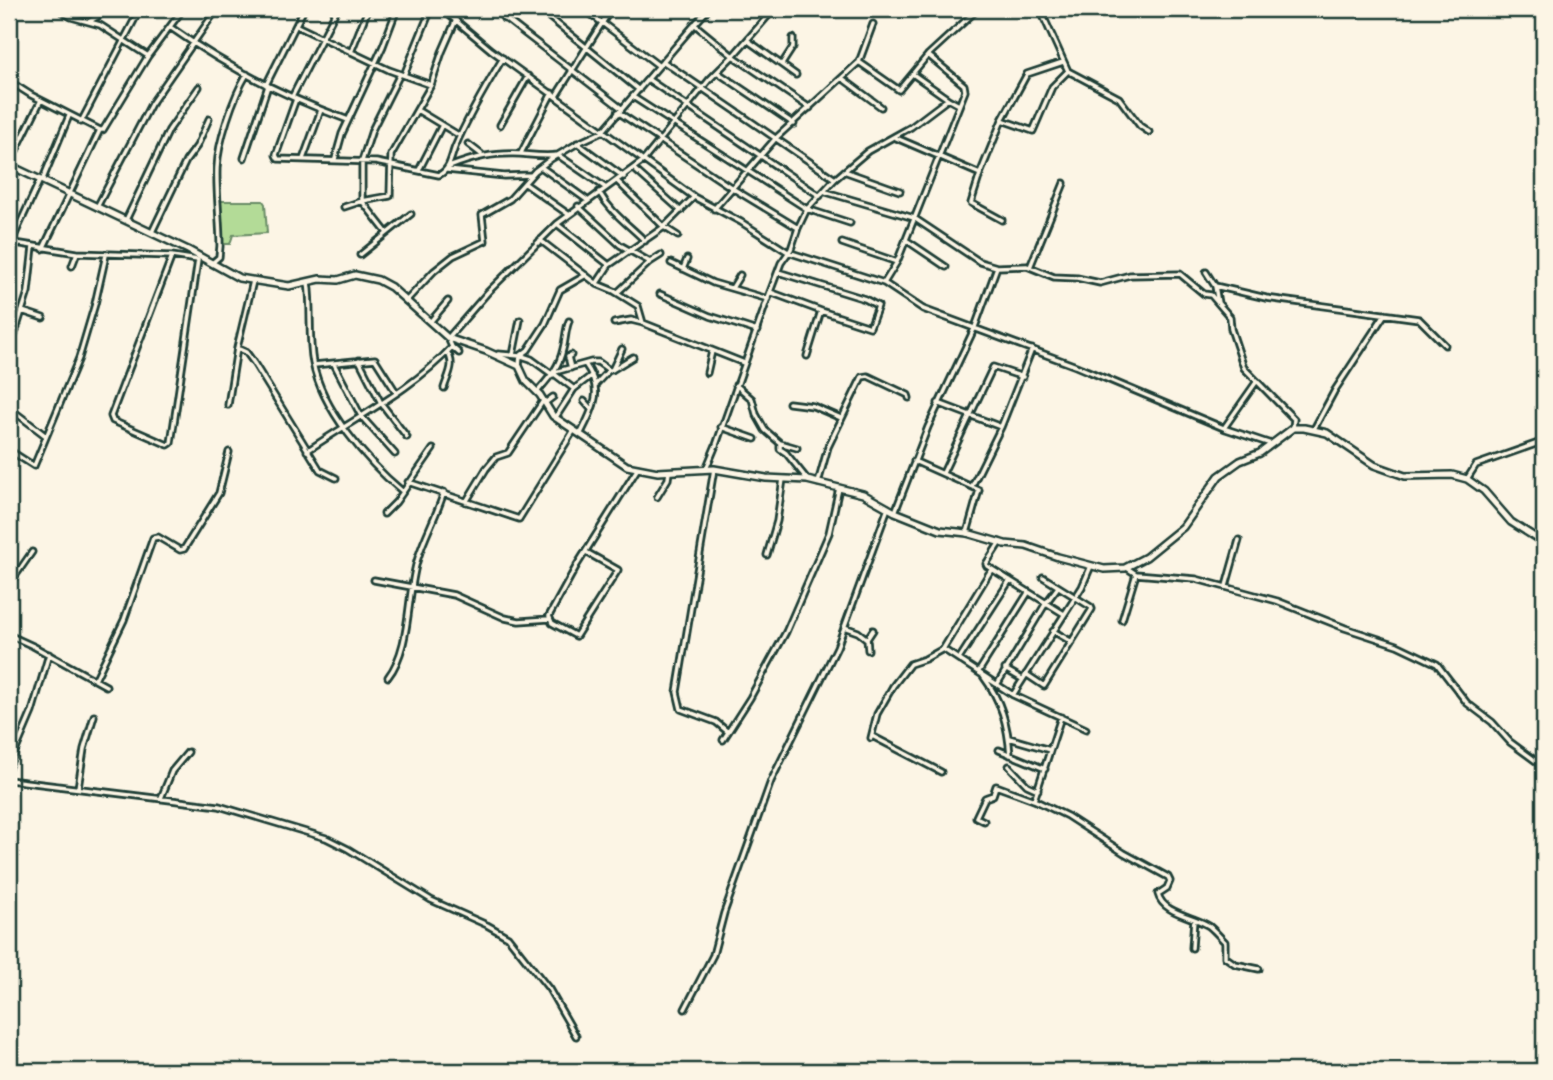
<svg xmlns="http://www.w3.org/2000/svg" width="1553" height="1080" viewBox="0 0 1553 1080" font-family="'Indie Flower',sans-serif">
  <rect width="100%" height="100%" fill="#fcf5e5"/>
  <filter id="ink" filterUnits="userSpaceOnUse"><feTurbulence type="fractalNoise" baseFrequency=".0143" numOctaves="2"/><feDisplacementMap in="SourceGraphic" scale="14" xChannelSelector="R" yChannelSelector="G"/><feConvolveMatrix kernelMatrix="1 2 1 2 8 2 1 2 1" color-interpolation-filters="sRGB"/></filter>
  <g filter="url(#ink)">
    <path fill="#b3db97" stroke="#698c66" stroke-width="2" d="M219,201H263L265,204L267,233L233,235L230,244H221Z"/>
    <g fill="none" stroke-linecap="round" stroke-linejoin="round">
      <g stroke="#1f3d34" stroke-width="9">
        <path id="street" d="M58,9L71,17L100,25L148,56L183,9
          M442,9L491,50L694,197L741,222L788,252L884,283L923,309L1076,366L1226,429L1271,444
          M493,9L621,108
          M539,9L639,90
          M584,9L659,66
          M1040,9L1068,71L1119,98L1140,126L1149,132
          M504,19L509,9
          M90,21L100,15L103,9
          M694,24L733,56L810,108
          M297,26L389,70L431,85
          M170,27C225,66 285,97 348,120
          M747,40L796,75
          M351,52L368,9
          M664,62L835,179
          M859,62L899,90L928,55L978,9
          M782,64L793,47V38
          M717,72L794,124
          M404,75L431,9
          M914,75L948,99
          M842,78L881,107
          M649,80L820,196
          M9,81L31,95L100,130
          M266,85L304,9
          M556,96L611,9
          M292,97L337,9
          M633,97L807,209L850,223
          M296,99L276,155L278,159L376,162L439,175C450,170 451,157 455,147C468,116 486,86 503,58
          M417,110L460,136
          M618,112L732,188L798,228
          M1002,120L1033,131L1052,87L1068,71
          M81,122L140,9
          M500,125L528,76
          M894,137L980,174L971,203L1002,220
          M577,143L624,177
          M468,144L481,154
          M521,153L552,93
          M244,158L268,86
          M303,159L321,110
          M335,159L342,134L383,46L397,9
          M9,165L41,100
          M449,167C475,157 492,153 520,154C533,155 545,157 558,155L606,188
          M541,167L587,200
          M634,169L681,211
          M419,170L442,125
          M447,170L504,176L531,175
          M844,171L900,191
          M980,174L1002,120L1027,74L1063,62
          M42,181L69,116
          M617,181L664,227L678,236
          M524,183L568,214
          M599,192C611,213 628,224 645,241
          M826,192L914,218L980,262L997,267
          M578,206L620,245L650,262
          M97,207L151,104L217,9
          M344,207L362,201L390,196L391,155L431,85L442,52L456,20
          M714,209L776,138L859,62L873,24
          M126,220L169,130L199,87
          M557,224L609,265
          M152,232L186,161L197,146L209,119
          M387,233L362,201V161L372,130L400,74
          M540,240L597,284L614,291L638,306L643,323
          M906,240L946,267
          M9,242L77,253L172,256L198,260
          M11,243L40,180
          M842,243L897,262
          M43,249L100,130H103L148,56
          M360,255L411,214
          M172,256L111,416L113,421L168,445L171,443L198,260
          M212,263L219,257L220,246C220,220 216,194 217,168C218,142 233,97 247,74
          M671,263L713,283L768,299
          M72,266L77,253
          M1030,267L1064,183
          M683,269L687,259
          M778,272L865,299L878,306L870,327L821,311
          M1206,272L1215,286L1218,303
          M253,281L237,348L246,352L254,363L320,470L336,478
          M308,282C312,309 308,336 313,363C322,409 367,462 402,491
          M597,283L609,265L664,227L694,197
          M884,283L897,262L965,91L964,85L928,55
          M1215,286L1266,298L1419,319L1445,345
          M732,288L740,275
          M618,292L650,262L661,255
          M770,292L821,311L807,356
          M660,294L710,316L757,331
          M406,301L434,271L453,256L485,241L482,215L510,199L535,171L551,159L578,143L602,132L708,9
          M22,311L43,318
          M430,322L448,301
          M614,323L631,320L643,323L744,363
          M9,352L28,292L33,247
          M459,353L452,347L448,338L488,292L557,224L643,161L709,80L733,56L774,9
          M498,354L520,356
          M513,355L520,320
          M522,356L531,359L553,375
          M359,360L381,403L407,437
          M334,364L361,416L395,454
          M314,365L375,359L396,392
          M519,366L520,356L528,350L545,324L560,290L586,275
          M571,368L568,357L571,355
          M612,370L633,357
          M555,372L591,362H598L609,370
          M553,373L574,389
          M707,373L712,351
          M595,385L609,370H612L622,349
          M736,385L752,399L756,414L765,430L780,443V449L786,453L807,479
          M444,388C448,375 456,364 447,352
          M537,392C549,378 559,368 563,349C566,339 565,331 569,321
          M584,401L591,409
          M545,403L553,397
          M789,403L813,406L841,418
          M938,403L1001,427
          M228,405L237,348
          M9,411L12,410L46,436
          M556,417L574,389L592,375
          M721,427L755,439
          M1224,428L1257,381
          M1314,429L1335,390L1385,314
          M581,433C594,407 604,390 585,364
          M780,443L797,448
          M9,450L34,466L79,358L95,304L106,255
          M307,451C355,418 412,390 452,347
          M914,461L979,490L967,533
          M706,469L716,445L770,292L781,263L791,249L798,228L807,209L835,179L868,151L911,127L948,99L959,105
          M714,469L677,692L681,709L716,722L728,732
          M943,473L993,367L1023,377
          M1467,479L1476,465L1544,441
          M408,482L519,519
          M818,483L828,447L862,377L868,376L908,395L909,398
          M972,486L1001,427L1032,349
          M657,497L668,479L669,472
          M466,502L486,469L496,457L508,453L543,401
          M895,512L928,427L975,327L997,267L1027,266L1054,277L1077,278L1100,283L1130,275L1180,274L1204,294L1211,295L1230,317L1231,329L1244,368L1294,419L1293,428
          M384,514L396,502L433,449
          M519,519L574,430
          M1000,542L986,564L987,566L1064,614
          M586,552L618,570L576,636L552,623L549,616L577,565L638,468
          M767,555L777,521L783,479
          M9,564L17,570
          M1127,568L1136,574L1196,579L1277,601L1345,628L1397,645L1437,664L1467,703L1492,722L1510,742L1544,767
          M991,570L943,649L1013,695L1086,729
          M374,580L454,595L505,618L519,621L549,619
          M9,585L32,552
          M1226,586L1239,540
          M1122,620L1136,574
          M844,627L858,632L867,639L868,650
          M1053,631L1072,642
          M9,635L33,646L106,686
          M867,639L873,630
          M959,659L1010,580
          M1005,669L1022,679
          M979,671L1028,593
          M1026,674L1044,686L1092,609L1091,607L1043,577
          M983,676C1001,700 1008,725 1010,755
          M388,677C412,646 406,595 418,558C425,535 437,515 444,492
          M95,680L124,620L153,538L158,537L180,550L184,549L219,493L229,452
          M998,683L1046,603L1058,587
          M1013,695L1082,587L1091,566
          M872,736L941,772
          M871,738L877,714L893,686L910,664L925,659L943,649
          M1009,738L1050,750
          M723,740L750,698L786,632L829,533L839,488
          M999,750L1045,769
          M9,766L32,712L49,654
          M1009,766L1027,785L1038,790
          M9,780L219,806L326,838L348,849L431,900L487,925L508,937L549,989L576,1036
          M78,788L84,749L94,716
          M161,798L172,771L188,752
          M1034,800L1061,717
          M984,821L976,817L985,798L993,795L996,786L1034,800L1067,816L1124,853L1168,877L1170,881L1167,888L1158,894C1163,914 1194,916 1209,926C1215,931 1220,937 1225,942V957L1235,964L1259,969
          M1192,948L1194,919
          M685,1009L713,955L724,913L771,781L837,647L888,508
          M9,1067L13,1071"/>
      </g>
      <g stroke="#1f3d34" stroke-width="10">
        <path id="secondary" d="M9,165L188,250L239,278L289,286L320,279L338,280L355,275L378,280L391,287L448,338L486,351L519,366L526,381L540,395L553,416L627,466L658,472L714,469L766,478L807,480L863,494L895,512L940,530L967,533L1005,544L1026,546L1058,557L1104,569L1125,568L1146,557L1183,527L1219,476L1240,461L1260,453L1293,428H1304L1327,433L1374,465L1405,476L1452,475L1467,479L1484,491L1511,522L1544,543"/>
      </g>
      <use href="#street" stroke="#fcf5e5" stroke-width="3.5"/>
      <use href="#secondary" stroke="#fcf5e5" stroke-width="5"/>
    </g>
  </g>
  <rect width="1553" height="1080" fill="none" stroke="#fcf5e5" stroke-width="35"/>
  <rect x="18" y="18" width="1518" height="1045" fill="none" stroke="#1f3d34" stroke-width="2.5" filter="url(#ink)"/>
</svg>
